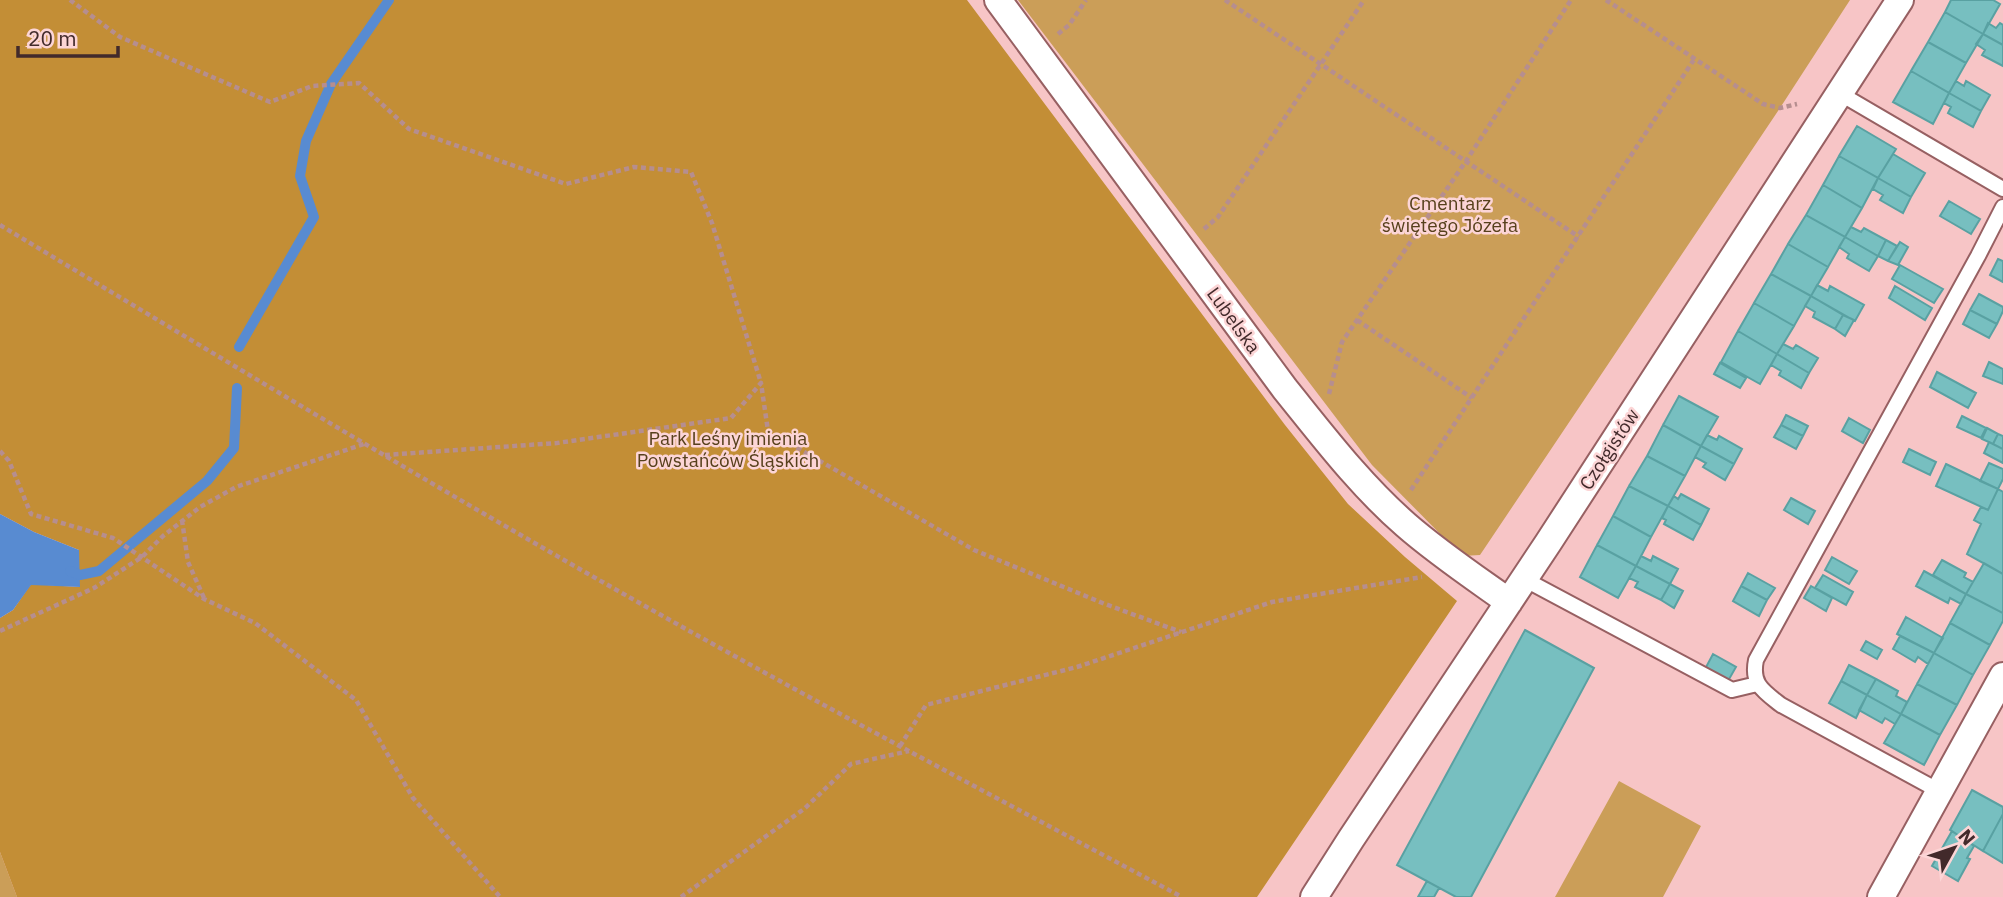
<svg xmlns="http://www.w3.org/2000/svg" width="2003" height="897" viewBox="0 0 2003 897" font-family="'IBM Plex Sans',sans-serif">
  <rect width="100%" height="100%" fill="#f7c5c6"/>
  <path fill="#cb9e58" d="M1018,0H1850L1780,108L1480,555L1462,556L1372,465Z
    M1619,781L1701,826L1663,897H1555Z
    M0,852L17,897H0Z"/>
  <path fill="#c38e36" d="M0,0H967L1285,425L1348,504L1405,557L1457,601L1257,897H17L0,852V618L13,610L31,584L79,587V550L34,532L0,514Z"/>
  <path fill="#588bd1" d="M0,514L34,532L79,550L80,587L31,585L13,610L0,618Z"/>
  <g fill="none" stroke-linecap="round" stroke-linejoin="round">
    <path stroke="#588bd1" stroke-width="10" d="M239,347L314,217L300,176L306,141L331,84L389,0
      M70,571L80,575L99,571L207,481L234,448L237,388"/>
  </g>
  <path fill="#77bfc0" stroke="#59a1a2" stroke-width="2" d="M1951,0H1993L2000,4L1983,34L1945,12Z
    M1945,12L1983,34L1966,63L1928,42Z
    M1988,23L1996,28L2000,23L2003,25V45L1983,34Z
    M1983,34L2003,45V66L1982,55L1985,50L1976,44Z
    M1928,42L1966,63L1949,93L1911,71Z
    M1911,71L1949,93L1933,124L1893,102Z
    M1956,81L1964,86L1966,81L1990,95L1981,111L1949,93Z
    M1949,93L1981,111L1973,127L1948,113L1951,107L1944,103Z
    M1857,126L1896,149L1878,178L1839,156Z
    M1893,154L1925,173L1911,197L1878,178Z
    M1839,156L1878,178L1862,208L1823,185Z
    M1878,178L1911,197L1903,213L1880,200L1883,195L1873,189Z
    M1823,185L1862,208L1845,237L1806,215Z
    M1949,201L1980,219L1971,234L1940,216Z
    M1806,215L1845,237L1828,267L1788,244Z
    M1851,227L1861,232L1864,228L1886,240L1878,256L1845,237Z
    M1845,237L1878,256L1869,271L1847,258L1849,254L1839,247Z
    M1886,240L1897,246L1888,261L1878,256Z
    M1900,242L1908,247L1898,265L1888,261Z
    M1788,244L1828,267L1811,296L1771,274Z
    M1998,259L2003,261V282L1990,275Z
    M1900,265L1943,289L1934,303L1892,279Z
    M1771,274L1811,296L1794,326L1754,303Z
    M1817,285L1828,291L1830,286L1864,305L1855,321L1811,296Z
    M1895,286L1932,308L1925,320L1889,298Z
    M1979,294L2003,307V311L1997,324L1970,310Z
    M1811,296L1843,315L1835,329L1813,317L1815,312L1805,306Z
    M1754,303L1794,326L1777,354L1738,331Z
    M1970,310L1997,324L1989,338L1963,324Z
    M1843,315L1854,320L1845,336L1835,329Z
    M1738,331L1777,354L1760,384L1721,362Z
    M1783,344L1793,349L1796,345L1818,358L1809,373L1777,354Z
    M1777,354L1809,373L1801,388L1779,375L1781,371L1771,365Z
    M1989,362L2003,369V384L1983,376Z
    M1720,363L1746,378L1740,388L1714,374Z
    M1937,372L1976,393L1968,408L1930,387Z
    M1679,396L1718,417L1701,446L1663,425Z
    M1786,415L1808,426L1803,436L1781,425Z
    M1962,416L1986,428L1981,438L1957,427Z
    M1849,418L1870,430L1863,443L1842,431Z
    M1663,425L1701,446L1685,476L1647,456Z
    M1781,425L1803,436L1796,449L1774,437Z
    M1987,428L1998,434L1993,444L1982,439Z
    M1998,434L2003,436V449L1993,444Z
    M1707,435L1717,440L1719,436L1742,449L1734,464L1701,446Z
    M1989,442L2003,449V463L1984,453Z
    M1701,446L1734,464L1725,480L1703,467L1706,463L1695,457Z
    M1909,449L1936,462L1930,475L1903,462Z
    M1647,456L1685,476L1668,506L1629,486Z
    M1989,463L2003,469V479L1998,489L1980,481Z
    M1946,464L1998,489L1988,510L1936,486Z
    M1629,486L1668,506L1651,537L1613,516Z
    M1998,489L2003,492V574L1967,554L1981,524L1974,520L1981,507L1988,510Z
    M1681,494L1709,509L1701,525L1668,506L1674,496L1678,499Z
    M1791,498L1815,511L1808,524L1784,510Z
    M1668,506L1701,525L1693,540L1664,524L1666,520L1662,518Z
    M1613,516L1651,537L1636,566L1597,545Z
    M1597,545L1636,566L1618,598L1580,577Z
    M1641,556L1651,561L1653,556L1678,569L1670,584L1636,566Z
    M1832,557L1857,571L1849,584L1825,570Z
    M1942,560L1966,573L1964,577L1973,582L1966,594L1933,575Z
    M1984,563L2003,574V613L1966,594Z
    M1636,566L1670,584L1661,600L1635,587L1638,582L1629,578Z
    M1924,571L1966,594L1961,604L1950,598L1948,603L1916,586Z
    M1748,573L1775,588L1767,600L1741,586Z
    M1823,575L1853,592L1846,605L1815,588Z
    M1670,584L1683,591L1674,608L1661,600Z
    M1741,586L1767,600L1759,616L1733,601Z
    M1811,586L1832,598L1826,611L1804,598Z
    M1966,594L2003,613V621L1990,645L1950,623Z
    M1906,617L1943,638L1934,653L1897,634Z
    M1950,623L1990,645L1973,675L1934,653Z
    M1525,630L1594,668L1471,897H1456L1397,865Z
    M1900,636L1934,653L1928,664L1918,657L1915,662L1893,649Z
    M1866,641L1882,650L1877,659L1861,650Z
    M1934,653L1973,675L1957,705L1917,684Z
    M1713,654L1736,667L1728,681L1705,669Z
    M1849,665L1876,679L1867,695L1841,681Z
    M1876,679L1898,691L1896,696L1907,702L1901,714L1867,695Z
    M1841,681L1867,695L1856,718L1829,703Z
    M1917,684L1957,705L1940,735L1901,714Z
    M1867,695L1901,714L1895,724L1885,718L1882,723L1859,710Z
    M1901,714L1940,735L1924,765L1884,743Z
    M1972,790L2003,807V814L1983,851L1950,830Z
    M2003,814V863L1983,851Z
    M1952,831L1974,846L1967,858L1970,859L1958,881L1932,866Z
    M1427,881L1439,888L1434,897H1418Z"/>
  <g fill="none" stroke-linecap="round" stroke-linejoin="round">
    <g stroke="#976062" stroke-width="18">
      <path id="lane" d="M1839,93L2003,189
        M1524,579L1732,690L1757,684
        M1941,792L1781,705C1763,691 1751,684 1756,660L1978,256L2003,207"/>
    </g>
    <g stroke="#976062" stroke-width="30">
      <path id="street" d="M998,0L1285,389C1323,436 1360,485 1406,525C1438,553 1474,577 1509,602
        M1314,897L1351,839L1548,543L1900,0
        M1881,897L2003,676"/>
    </g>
    <path stroke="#b68e8f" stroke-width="4.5" stroke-dasharray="5 3.5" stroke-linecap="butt" d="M70,0L120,37L270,102L312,86L359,83L409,129L566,184L634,167L691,172L712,223L761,383
      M1225,0L1579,237
      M1606,0L1763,104L1780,108L1797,104
      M1058,34L1069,25L1086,0
      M0,225C201,346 402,468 606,584C796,692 989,794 1182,897
      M1204,229L1218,217L1364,0
      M1357,320L1472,398
      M1329,394L1342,342L1466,161L1571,0
      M0,451L9,461L31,514L113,538L204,599L255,623L356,700L413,798L500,897
      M385,455L557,443L731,418L761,383L768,431L974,550L1105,604L1181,632
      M1411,490L1695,58
      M182,520L188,562L204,598
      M0,631L94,588L142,557L163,536L200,507L236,487L364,444
      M900,746L926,705L1077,667L1272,602L1422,577
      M681,897L804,809L851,764L909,751"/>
    <use href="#lane" stroke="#fff" stroke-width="14"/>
    <use href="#street" stroke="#fff" stroke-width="26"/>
  </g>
  <g text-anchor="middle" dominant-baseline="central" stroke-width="5" stroke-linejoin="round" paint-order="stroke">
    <g font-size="19" fill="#57401c" stroke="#fcd5d6">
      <text x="1450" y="203">Cmentarz<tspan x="1450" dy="22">świętego Józefa</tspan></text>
      <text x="728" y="438">Park Leśny imienia<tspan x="728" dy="22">Powstańców Śląskich</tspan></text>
    </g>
    <g font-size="19" fill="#422a2b" stroke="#fcd5d6">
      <text transform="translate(1234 320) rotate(54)">Lubelska</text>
      <text transform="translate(1609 449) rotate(-57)">Czołgistów</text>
    </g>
  </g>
  <g transform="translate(1954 848) rotate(50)" stroke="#fcd5d6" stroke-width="5" paint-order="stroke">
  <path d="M0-5L12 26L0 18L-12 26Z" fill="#422a2b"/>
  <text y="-10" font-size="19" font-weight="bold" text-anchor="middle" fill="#422a2b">N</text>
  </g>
  <path d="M18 46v10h100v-10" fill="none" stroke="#422a2b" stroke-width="3.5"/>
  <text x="28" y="46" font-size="21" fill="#422a2b" stroke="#fcd5d6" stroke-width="5" paint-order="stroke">20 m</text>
</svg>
